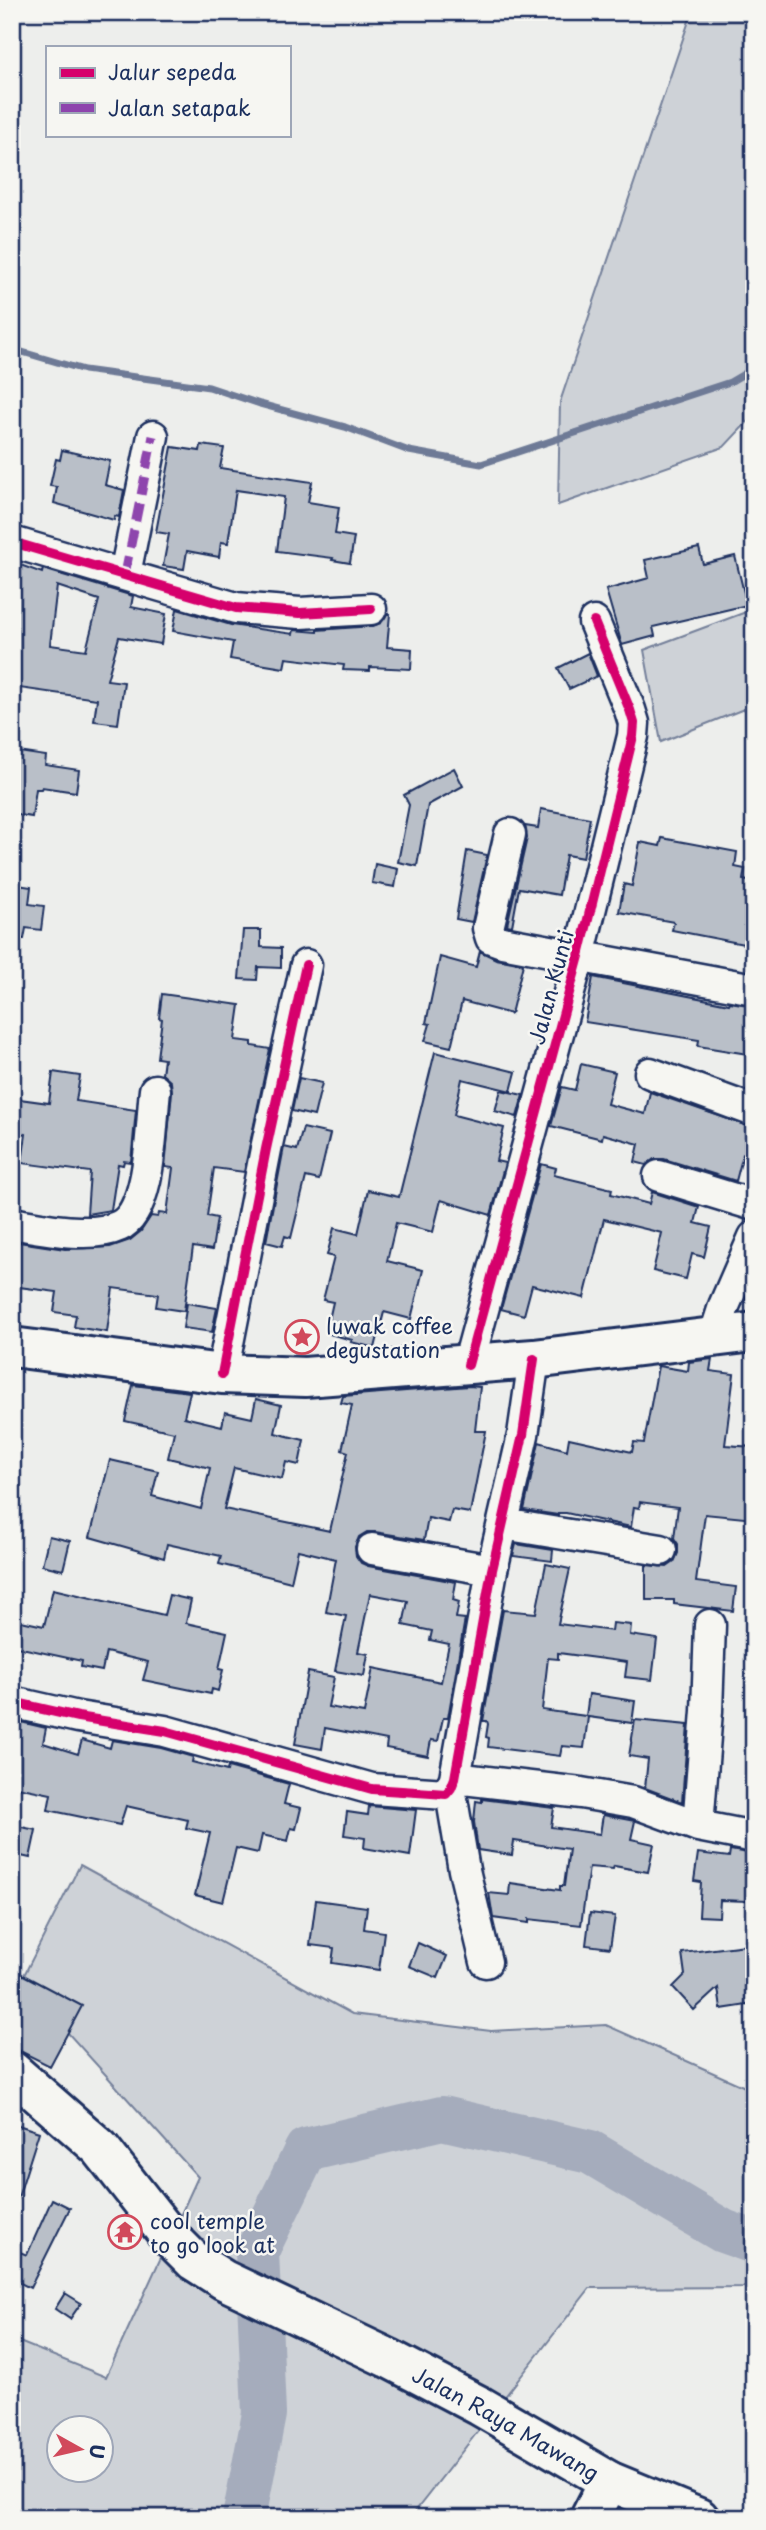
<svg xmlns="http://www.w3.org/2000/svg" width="766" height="2530" viewBox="0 0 766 2530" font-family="'Playpen Sans',sans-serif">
  <rect width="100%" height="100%" fill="#edeeec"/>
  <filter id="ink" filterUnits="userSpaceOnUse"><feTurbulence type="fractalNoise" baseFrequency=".0143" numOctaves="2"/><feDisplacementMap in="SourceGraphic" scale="14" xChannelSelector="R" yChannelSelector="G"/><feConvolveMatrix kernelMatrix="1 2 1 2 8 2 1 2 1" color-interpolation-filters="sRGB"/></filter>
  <g filter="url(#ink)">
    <path fill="#ced2d7" stroke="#74809a" stroke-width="2" fill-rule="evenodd" d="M692,12H754V415L724,447L558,505L560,402Z
      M754,609V705L661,742L644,650Z
      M80,1865L352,2014L491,2031L606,2025L754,2091V2287L590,2288L410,2518H12V2339L106,2377L198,2177L21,1981ZM60,2428H102V2470H60Z"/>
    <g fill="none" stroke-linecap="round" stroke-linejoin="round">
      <path stroke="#6e7a96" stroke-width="7" d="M12,349L84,370L209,387L260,404L345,427L409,451L481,464L730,382L754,368"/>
      <path stroke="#a5acbc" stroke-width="44" d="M244,2518L264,2414L257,2251L306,2150L442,2118L590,2152L723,2231L754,2242"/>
    </g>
    <path fill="#b9bfc8" stroke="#1b2f5e" stroke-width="2" fill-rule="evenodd" d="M201,445L224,448L220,468L312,482L308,502L339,507L335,534L354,537L350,563L332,560L333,558L277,551L284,497L236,490L228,543L221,542L219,557L187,551L184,569L163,566L169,534L156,532L172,447L200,451Z
      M62,450L110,461L105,485L124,490L119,517L115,516L114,520L54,503L57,487L50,486L56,459L60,460Z
      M699,548L703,564L735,556L747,605L653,627L655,636L622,645L606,590L649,578L645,560Z
      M12,562L42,573L43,569L133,596L131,607L166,614L161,644L119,637L107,680L124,682L118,724L94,721L97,699L12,687ZM57,586L99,600L86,650L50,645Z
      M177,609L231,625L293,634L294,630L317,632V630L373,626L381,623L387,614H390L387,647L412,649L411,669L370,667V671L343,670L344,665L286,658L284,668L230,659L233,642L173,631Z
      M588,653L597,676L569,689L558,668Z
      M12,751L46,756L45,765L79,770L76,792L42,787L41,789H36L32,817L12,814Z
      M454,768L463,786L428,805L417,866L398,862L409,805L404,795Z
      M541,809L590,818L583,858L566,855L559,895L519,888L512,926L507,925L527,838L525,826L538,828Z
      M662,838L737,852L735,867L745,869L743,880L754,882V946L672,930L674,922L619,912L624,884L632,886L640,842L660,846Z
      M467,851L487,855L472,922L456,919Z
      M375,864L398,869L395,887L372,883Z
      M12,884L31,887L29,904L44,906L41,930L26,928L24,939H12Z
      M243,930H261V947L281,948V968L258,967L257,980L239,979Z
      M480,951L496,959L523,964L511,1014L462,1001L451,1047L425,1041L430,1024L426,1023L440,957L476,967Z
      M593,977L729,1004L730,1002L754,1006V1055L698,1046L699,1040L585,1022Z
      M162,994L240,1005L235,1040L252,1042V1046L270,1049L244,1172L214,1168L207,1216L217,1218L212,1250L193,1247L184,1311L156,1307L158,1294L113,1288L107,1332L74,1327L76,1315L54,1312L57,1292L12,1286V1241L65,1249L110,1247L130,1240L141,1231L151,1216L158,1217L159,1213L167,1214L173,1168L165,1167L172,1092L171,1082L162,1074L164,1059L157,1058L162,1019L159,1018Z
      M435,1052L516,1072L511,1091L462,1079L454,1115L504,1128L496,1161L505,1163L491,1215L441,1200L433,1232L396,1223L387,1261L423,1270L411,1319L384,1312L375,1348L351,1342L352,1340L326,1333L333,1302L323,1300L334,1257L327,1255L334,1228L358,1234L368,1190L399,1197Z
      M581,1064L615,1072L607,1104L645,1114L650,1092L754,1128L751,1155L743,1154L736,1181L664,1159H654L646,1165L635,1162L639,1144L603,1134L602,1139L551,1126L562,1087L575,1090Z
      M53,1072L80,1076L76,1101L136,1110L131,1162L124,1161L123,1165L118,1164L111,1210L87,1214L90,1172L22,1163L26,1134L12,1132V1098L49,1103Z
      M299,1078L322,1083L314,1116L292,1111Z
      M501,1090L523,1095L517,1117L495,1111Z
      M303,1128L330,1134L319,1180L306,1177L291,1238L285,1236L282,1246L266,1242L284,1147L297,1150Z
      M541,1164L556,1168L554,1175L612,1189L611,1194L649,1204L652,1192L699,1207L695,1223L711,1227L704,1257L692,1254L686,1279L653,1271L662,1233L604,1219L584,1298L532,1285L524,1315L501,1309Z
      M187,1303L217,1308L212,1332L183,1328Z
      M712,1359L710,1371L734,1374L725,1445L754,1447V1519L705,1514L696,1582L736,1587L733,1611L674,1604V1600H646V1565L667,1567L674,1562L678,1553V1544L674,1538L678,1507L640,1502L639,1508L634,1507L631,1527L566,1513H558V1515L524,1510L539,1442L567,1450L569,1438L632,1452L634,1442L644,1443L658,1366L688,1371L689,1362Z
      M133,1385L190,1392L184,1417L222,1426L225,1412L252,1418L256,1399L281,1405L275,1433L304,1440L299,1465L286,1462L282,1479L234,1468L224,1509L330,1531L348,1452L342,1450L352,1405L341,1403L343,1396L469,1386L480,1387L475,1431H486L470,1513L452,1510L449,1522L428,1518L424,1540L375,1532H367L359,1537L355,1547L356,1556L361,1563L368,1566L456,1582L453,1600L459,1602L456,1618L465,1619L448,1718H443L438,1741L431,1740L428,1756L386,1748L387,1740L325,1728L322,1749L295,1744L308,1672L334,1677L328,1707L364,1713L373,1668L441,1682L449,1644L430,1640L432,1631L403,1625L408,1601L370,1594L358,1652L368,1654L364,1676L335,1671L346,1616L326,1612L336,1559L298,1550L291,1582L219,1564L221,1556L167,1544L164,1558L90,1537L110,1460L158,1471L152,1496L201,1509L210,1468L168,1458L174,1432L125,1421Z
      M49,1536L70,1541L63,1570L42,1565Z
      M516,1544L553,1550L552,1561L513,1556Z
      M546,1564L570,1569L558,1624L612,1631L613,1623L631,1625L630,1635L657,1639L652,1680L625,1677L627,1662L558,1653V1659L548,1658L542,1710L586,1716L589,1694L635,1701L632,1723L588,1717L584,1748L562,1746L560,1756L488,1747L489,1738L486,1737L488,1724L487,1721H483L503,1610L536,1613Z
      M53,1589L164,1615L169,1595L191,1600L186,1623L227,1632L219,1669L223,1670L218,1691L212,1689L211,1694L143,1680L148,1662L106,1652L102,1671L81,1667L82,1661L12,1646V1619L44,1626Z
      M12,1720L46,1728L43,1743L78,1754L82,1740L110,1748L112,1740L161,1748L193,1757L192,1762L227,1771L228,1767L289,1784L284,1804L301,1808L296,1829L291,1828L288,1841L262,1835L258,1853L236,1848L223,1902L195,1895L210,1833L186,1828L188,1820L126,1806L120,1825L48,1810L51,1794L12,1786V1762L17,1738L12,1737Z
      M635,1720L688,1725L682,1802L645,1788L648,1759L629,1756Z
      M482,1799L554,1808L551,1827L600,1834L603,1815L635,1821L631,1839L654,1844L648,1872L614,1866L613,1869L589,1867L581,1925L529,1919V1923L493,1918L489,1893L509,1895L510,1883L560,1890V1886H564L569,1849L514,1841L512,1855L478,1850L474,1822L476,1801L482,1802Z
      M369,1806L416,1810L410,1856L364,1848L365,1838L344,1835L347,1812L368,1815Z
      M12,1825L36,1830L30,1858L12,1854Z
      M730,1850L754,1854V1862H748L747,1901L720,1900L719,1917L699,1916L701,1882L694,1881L698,1853L729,1857Z
      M316,1900L367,1907L364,1929L384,1932L379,1970L332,1963L334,1948L310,1945Z
      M590,1913L615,1916L610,1948L586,1945Z
      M418,1943L447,1956L438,1978L409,1966Z
      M754,1944V2004L721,2009L718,1988L694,2010L673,1987L685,1975L682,1953Z
      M12,1969L82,2006L50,2066L12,2047Z
      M12,2123L39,2132L16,2204L12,2203Z
      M52,2199L70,2208L30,2288L12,2279V2268L20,2252L27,2255Z
      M65,2293L81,2303L70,2319L55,2309Z"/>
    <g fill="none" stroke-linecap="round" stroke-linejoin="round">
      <g stroke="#1b2f5e" stroke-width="35">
        <path id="minor" d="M12,542L236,608L300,613L371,609
          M125,574L153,436
          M510,834L488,928L491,938L502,942L754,989
          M650,1073L754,1111
          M659,1176L754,1205
          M12,1223C42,1228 91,1239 119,1226C152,1212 151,1122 155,1090
          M714,1337L724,1306L754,1237
          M468,1365L579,956L633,736L634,723L630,710L594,622
          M222,1374L266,1149L306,965
          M503,1524L661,1550
          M372,1549L492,1570
          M12,1702L78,1717L165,1731L372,1789L446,1794L451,1788L455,1778L492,1570L523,1435L534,1359
          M455,1778L581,1793L633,1802L698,1826L754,1837
          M446,1794L452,1799L464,1870L486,1962
          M698,1826L707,1711L710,1625"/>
      </g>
      <g stroke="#1b2f5e" stroke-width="44">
        <g id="major">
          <path d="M12,1347L222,1374L305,1377L534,1359L754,1332"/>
          <path id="s1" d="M12,2071L100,2148L170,2237L194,2261L224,2280L388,2358L480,2406L609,2481L699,2518"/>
          <path d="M590,2518L609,2481"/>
        </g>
      </g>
      <use href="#minor" stroke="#f6f6f2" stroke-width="30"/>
      <use href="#major" stroke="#f6f6f2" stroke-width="38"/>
      <path stroke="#8e44ad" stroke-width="9" stroke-dasharray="18 9" stroke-linecap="butt" d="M125,574L153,436"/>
      <g stroke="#f6f6f2" stroke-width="15">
        <path id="cycleway" d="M12,542L236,608L300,613L371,609
          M468,1365L579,956L633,736L634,723L630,710L594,622
          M222,1374L266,1149L306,965
          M12,1702L78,1717L165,1731L372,1789L446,1794L451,1788L455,1778L492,1570L523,1435L534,1359"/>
      </g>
      <use href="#cycleway" stroke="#d6006c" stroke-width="10"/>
    </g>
  </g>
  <defs>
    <g id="sight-ring" transform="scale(1.75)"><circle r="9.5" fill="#f6f6f2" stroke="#d1495b" stroke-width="1.5"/><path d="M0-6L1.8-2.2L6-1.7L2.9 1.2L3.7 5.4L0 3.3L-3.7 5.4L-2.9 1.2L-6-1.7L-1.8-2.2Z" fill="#d1495b"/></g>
    <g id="temple-ring" transform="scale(1.75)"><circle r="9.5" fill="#f6f6f2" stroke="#d1495b" stroke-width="1.5"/><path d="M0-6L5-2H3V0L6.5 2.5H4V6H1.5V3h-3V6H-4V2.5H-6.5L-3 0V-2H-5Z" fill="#d1495b"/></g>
  </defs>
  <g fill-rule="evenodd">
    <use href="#sight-ring" x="302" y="1337"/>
    <use href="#temple-ring" x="125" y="2232"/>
  </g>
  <g text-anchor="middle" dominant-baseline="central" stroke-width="5" stroke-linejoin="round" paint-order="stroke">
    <g font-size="21" fill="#1b2f5e" stroke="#f6f6f2">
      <text transform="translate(550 987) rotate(-75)">Jalan Kunti</text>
      <text stroke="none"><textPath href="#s1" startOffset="616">Jalan Raya Mawang</textPath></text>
    </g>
    <g font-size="21" fill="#1b2f5e" stroke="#f6f6f2" text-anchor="start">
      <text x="326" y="1325">luwak coffee<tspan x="326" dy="24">degustation</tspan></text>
      <text x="150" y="2220">cool temple<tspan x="150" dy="24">to go look at</tspan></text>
    </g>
  </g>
  <rect width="766" height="2530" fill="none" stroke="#f6f6f2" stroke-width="42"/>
  <rect x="21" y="21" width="724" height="2488" fill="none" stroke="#1b2f5e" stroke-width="2.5" filter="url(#ink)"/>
  <rect x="46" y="46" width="245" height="91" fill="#f6f6f2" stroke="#9ea6b7" stroke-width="2"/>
  <rect x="60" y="68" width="35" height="10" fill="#d6006c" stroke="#9ea6b7" stroke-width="2"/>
  <text x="108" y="80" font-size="21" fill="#1b2f5e">Jalur sepeda</text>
  <rect x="60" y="103" width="35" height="10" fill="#8e44ad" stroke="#9ea6b7" stroke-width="2"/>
  <text x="108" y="116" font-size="21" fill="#1b2f5e">Jalan setapak</text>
  <g transform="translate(80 2449) rotate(98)"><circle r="33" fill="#f6f6f2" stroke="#9ea6b7" stroke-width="2"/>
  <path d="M0-5L12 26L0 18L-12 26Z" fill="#d1495b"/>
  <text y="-10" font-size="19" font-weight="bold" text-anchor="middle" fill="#1b2f5e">U</text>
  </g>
</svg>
